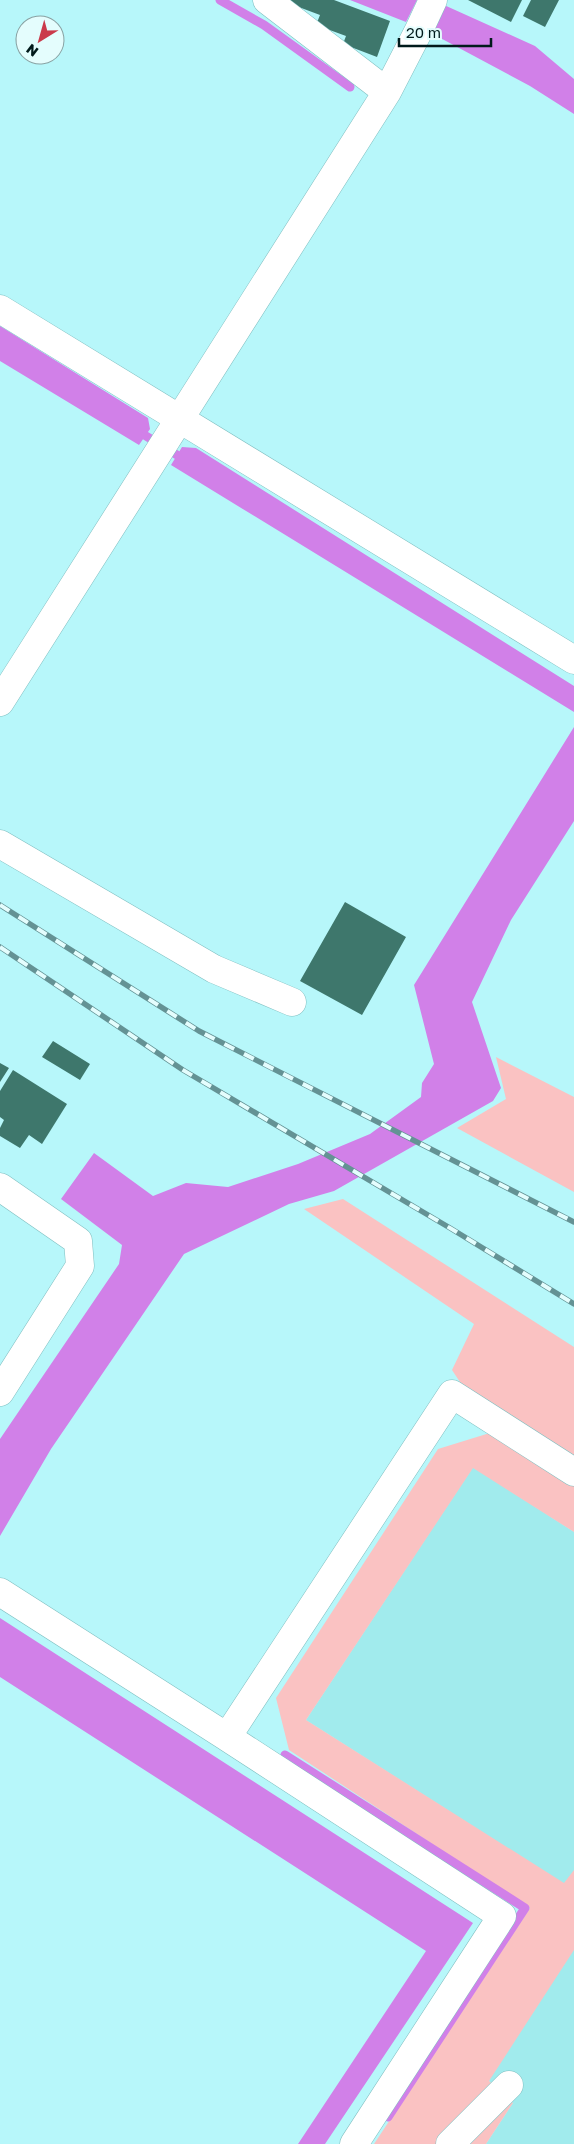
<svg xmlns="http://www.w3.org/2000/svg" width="574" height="2144" viewBox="0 0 574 2144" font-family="'Golos Text',sans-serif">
  <rect width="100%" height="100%" fill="#b7f7fa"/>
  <path fill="#a1ebed" d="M473,1467L574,1532V2144H486L513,2103L489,2081L564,1884L306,1720Z"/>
  <path fill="#fac2c2" d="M496,1057L574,1097V1192L457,1128L506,1099Z
    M343,1199L574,1347V1532L473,1468L306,1720L564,1883L574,1870V1950L489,2081L513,2103L486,2144H374L530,1908L289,1750L276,1698L438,1449L493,1432L452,1370L474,1324L304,1209Z"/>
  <path fill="#d180e8" d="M350,0H417L406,22Z
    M444,5L535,46L574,79V114L530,86L431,33Z
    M0,326L148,418L150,429L139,445L0,361Z
    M182,447L196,448L574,686V712L171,465Z
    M574,727V821L511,920L472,1002L501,1088L493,1101L334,1191L289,1204L184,1254L51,1449L0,1536V1439L119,1264L122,1245L61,1199L94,1153L153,1196L186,1183L228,1187L298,1164L370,1134L421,1097L422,1083L434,1064L414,985Z
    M0,1618L473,1923L325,2144H298L426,1951L0,1677Z"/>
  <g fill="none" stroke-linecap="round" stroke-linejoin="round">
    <path stroke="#d180e8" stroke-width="9" d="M220,0L264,25L350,87
      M146,436L177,455
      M285,1755L525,1908L388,2117"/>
  </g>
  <path fill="#3e776c" d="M280,0H334L390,21L377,57L343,44L346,36L316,25L320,15Z
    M468,0H522L511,22Z
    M531,0H559L545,27L523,16Z
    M345,902L406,937L362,1015L300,981Z
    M53,1041L90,1064L80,1080L42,1057Z
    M0,1063L9,1068L0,1082Z
    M13,1070L67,1104L42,1144L29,1135L20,1148L0,1136V1128L4,1120L0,1117V1091Z"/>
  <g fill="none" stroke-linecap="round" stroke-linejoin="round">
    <g stroke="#80bfc1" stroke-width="29">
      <path id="minor" d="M267,0L387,92
        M0,309L574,660
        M0,702L387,92L419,30L433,0
        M0,844L214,969L292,1002
        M0,1187L78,1241L80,1266L0,1392
        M0,1592L227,1737L452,1394L574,1472
        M227,1737L502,1916L354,2144
        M450,2144L509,2085"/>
    </g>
    <use href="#minor" stroke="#fff" stroke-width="28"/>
    <g stroke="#649294" stroke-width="5.5">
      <path id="rail" d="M0,905L199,1031L574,1222
        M0,947L183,1070L450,1228L574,1304"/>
    </g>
    <use href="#rail" stroke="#e4fdfd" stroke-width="4" stroke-dasharray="11" stroke-linecap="butt"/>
  </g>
  <g transform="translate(40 40) rotate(217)"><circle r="24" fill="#e4fdfd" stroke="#89a2a3"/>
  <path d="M0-4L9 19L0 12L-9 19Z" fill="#ca3a4b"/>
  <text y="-8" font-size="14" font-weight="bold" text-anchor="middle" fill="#011a1b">N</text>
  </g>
  <path d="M399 38v8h92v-8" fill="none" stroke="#011a1b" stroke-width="2.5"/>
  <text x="406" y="38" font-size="15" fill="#011a1b" stroke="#e4fdfd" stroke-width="4" paint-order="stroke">20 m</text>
</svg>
